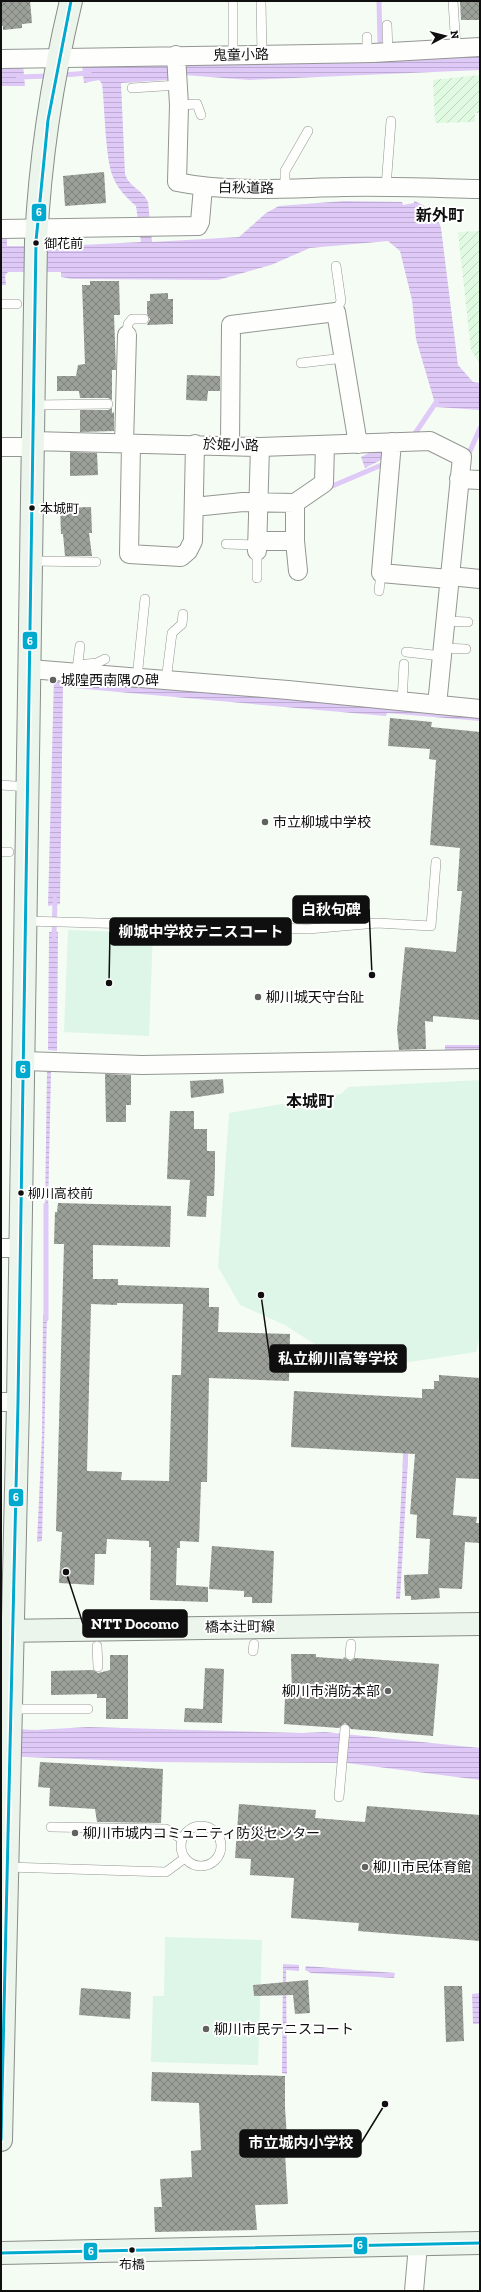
<svg xmlns="http://www.w3.org/2000/svg" width="481" height="2292" viewBox="0 0 481 2292" font-family="'Zilla Slab','Noto Sans JP',serif">
  <defs>
    <pattern id="farmland-furrows" width="10" height="10" patternUnits="userSpaceOnUse"><rect width="10" height="10" fill="#e0f9e1"/><path d="M-1 1l2-2M0 10L10 0M9 11l2-2" fill="none" stroke="#bfd4c0"/></pattern>
    <pattern id="water-rules" width="6" height="5" patternUnits="userSpaceOnUse"><rect width="6" height="5" fill="#dfc9f7"/><path d="M0 2.5h6" fill="none" stroke="#beabd3"/></pattern>
    <pattern id="building-cross-hatch" width="8" height="8" patternUnits="userSpaceOnUse"><rect width="8" height="8" fill="#9ba099"/><path d="M0 0l8 8M0 8l8-8" fill="none" stroke="#7d817b"/></pattern>
  </defs>
  <rect width="100%" height="100%" fill="#f5fcf4"/>
  <path fill="url(#farmland-furrows)" d="M480,75V113H475V122L435,123L433,80Z
    M480,231V364L471,350L458,232Z"/>
  <path fill="#ddf6e7" d="M68,930L153,933L149,1036L64,1032Z
    M480,1080V1336L476,1352L383,1366L349,1362L316,1345L285,1325L240,1305L218,1267L229,1113L341,1094L348,1087Z
    M165,1937L262,1940L258,2065L151,2062L153,1996H164Z"/>
  <path fill="url(#water-rules)" d="M480,51V70L249,80L184,75L169,77L168,80L121,83L125,174C129,187 143,190 148,202L152,242L239,237L266,213L279,206L344,201L402,202L403,205L414,203V201C428,206 437,215 441,228L458,365L473,382L480,383V410L436,407L416,339L412,300L400,251L388,241L310,248L271,265L218,280L72,279L61,277V272H8L5,275L6,285H1V238H7V246H61L141,242L136,206C127,198 117,188 113,177C105,158 105,108 102,84L99,80L84,83L82,65Z
    M23,65L25,86H1V67Z
    M380,447L385,458L365,468L361,457Z
    M54,676L480,714V721L387,713L386,716L63,687L60,904L48,906Z
    M49,932H58L57,1051L48,1050Z
    M445,1045H480V1054H445Z
    M47,1070L149,1073L51,1072L48,1211H45Z
    M47,1313L42,1541L37,1542L42,1436L43,1314Z
    M403,1460H408L400,1599H396Z
    M88,1727L302,1733L325,1732L480,1748V1780L347,1763L154,1762L1,1756V1728L35,1730Z
    M283,1964L299,1965V1971L286,1970L287,2074L282,2073Z
    M306,1966L395,1973L394,1978L311,1973L305,1970Z
    M480,1993V2024H473L472,1994Z"/>
  <g fill="none" stroke-linecap="round" stroke-linejoin="round">
    <path stroke="#dfc9f7" stroke-width="5" d="M379,1L380,42
      M62,75L89,73
      M18,77L50,76
      M414,435L437,401
      M467,458L480,428
      M330,487L384,464
      M54,937L55,899
      M46,1319V1205
      M405,1466L406,1448"/>
  </g>
  <path fill="url(#building-cross-hatch)" fill-rule="evenodd" d="M1,1H30L32,23L22,24V28L3,30V26H1Z
    M460,1H480V20H461Z
    M104,172L106,203L65,206L63,176Z
    M90,281H119L120,315H114L116,370H112V400L108,398H80L79,391H57V376H76L78,365L85,364L82,285H90Z
    M168,293V299H173V324L147,325L150,319L147,314V301H150V294Z
    M187,375L220,376V391H208L207,401L186,400Z
    M112,408V413L114,412V431L80,432V410H108Z
    M70,452L97,453L98,475L70,476Z
    M91,507L92,533H89L92,556H65L63,534H61L60,508Z
    M390,718L432,722L431,727L480,732V1020L433,1016V1022L425,1021L426,1049L399,1050L397,1030L405,947L456,952L462,891H457L460,848L430,845L436,760L429,759L430,749L388,746Z
    M105,1074L131,1075V1105H126V1122H106Z
    M223,1079L224,1093L191,1098L190,1081Z
    M170,1111H194V1129H207V1151H215V1169L214,1196H207L206,1217L187,1216L190,1180L167,1179Z
    M58,1203L171,1206L170,1247L93,1245V1279H118V1285L209,1288V1307H219L218,1332L290,1334L289,1381L209,1378L207,1482H201L199,1542L180,1541V1548H177L176,1585L208,1587V1602L150,1600L151,1547H149V1541L107,1539L106,1554H95L94,1585L59,1583L62,1532L56,1531L64,1244H54L55,1212H57ZM117,1303L183,1304L181,1375H172L169,1481L121,1480L122,1472L87,1471L91,1304L117,1305Z
    M439,1375L480,1378V1479L456,1478L453,1515L477,1517L476,1523H480L479,1543L465,1542L462,1589L439,1588L440,1598L411,1600V1596H405L404,1575L428,1574L430,1539L416,1538L417,1515L410,1514L415,1454L291,1447L294,1391L422,1398V1389H434V1381H439Z
    M212,1546L274,1551L272,1603H252V1597H244V1591L209,1589Z
    M291,1654H316V1657L343,1659L344,1657L350,1661L355,1658L439,1664L433,1736L351,1729L345,1723L339,1728L284,1724L285,1696H292Z
    M110,1655H128V1719H106V1698H97V1694L51,1695V1671L93,1670L98,1673L110,1670Z
    M205,1668L224,1669L222,1723L184,1722L185,1708L203,1709Z
    M40,1762L163,1769L161,1823L97,1822L95,1809L49,1806L50,1788L38,1787Z
    M239,1804L316,1810L315,1818L365,1822L367,1806L480,1815V1941L358,1931L359,1923L291,1918L294,1878L250,1875L251,1859L235,1858Z
    M308,1980L310,2013L295,2014L293,1995L254,1996L253,1985Z
    M444,1986H462L464,2041L446,2042Z
    M81,1988L131,1992L130,2019L79,2015Z
    M152,2072L285,2076V2108L288,2152L285,2153L288,2204L255,2205L257,2230L155,2232L154,2207H162L160,2179L192,2177L191,2151L201,2150L199,2103L151,2101Z"/>
  <g fill="none" stroke-linecap="round" stroke-linejoin="round">
    <g stroke="#939692" stroke-width="10">
      <path id="lane" d="M261,1L262,55
        M453,1L456,49
        M387,25L388,52
        M367,53V37
        M233,55V1
        M132,88L178,85
        M179,105L197,104L201,115
        M386,187L391,121
        M285,188V171L308,131
        M336,266L341,301L336,312
        M1,304H17
        M127,335L128,324L132,319H144
        M301,363L344,358
        M34,405L108,404
        M226,544L257,545
        M257,551V578
        M32,561L96,562
        M379,591L381,573
        M446,621L468,622
        M443,648L466,649
        M406,652L442,656
        M78,665L97,663L105,659
        M77,669L80,646
        M137,678L145,599
        M166,681L172,633L182,624L183,614
        M402,702L404,664
        M1,785L28,787
        M1,852H9
        M26,921L308,929L377,923L431,926L436,862
        M97,1646L98,1667
        M253,1651L254,1644
        M350,1655L351,1644
        M11,1709H88
        M339,1797L345,1729
        M181 1846a20 20 0 1 1 40 0a20 20 0 1 1-40 0Z
        M51,1827L166,1829L182,1839
        M7,1867L166,1872L185,1858"/>
    </g>
    <g stroke="#939692" stroke-width="20">
      <path id="street" d="M176,55L179,105L177,182C232,193 288,188 344,187C389,186 435,188 480,189
        M1,59L373,53L480,47
        M1,229L198,226L200,222L203,187
        M33,441L260,447L430,441L462,457L437,705
        M392,442L381,573L449,579
        M124,444L127,335
        M131,444L129,554L181,557L188,551L193,541L195,444
        M230,445L231,325L336,312L358,444
        M1,447H34
        M459,479L480,480
        M295,503V541L298,571
        M194,507L243,502L295,503L324,483L325,445
        M257,541H295
        M257,551L260,447
        M450,576L480,579
        M30,669L288,690L480,709
        M24,1061L142,1065L480,1059
        M1,1248H20
        M1,1402H18
        M414,2291L418,2245"/>
    </g>
    <g stroke="#898c89" stroke-width="24">
      <path id="secondary" d="M1,1631L480,1624
        M1,2140L18,1402L36,241C40,160 52,80 71,1
        M1,2253L480,2243"/>
    </g>
    <use href="#lane" stroke="#fefffd" stroke-width="9"/>
    <use href="#street" stroke="#fefffd" stroke-width="18"/>
    <use href="#secondary" stroke="#ebf5eb" stroke-width="22"/>
    <g stroke="#fff" stroke-width="6">
      <path id="bus-1" d="M1,2140L18,1402L36,241L48,120L71,1
        M1,2253L480,2243"/>
    </g>
    <use href="#bus-1" stroke="#00a9ce" stroke-width="3"/>
  </g>
  <g fill="#0f0f0f" stroke="#fff" stroke-width="1.5">
    <circle cx="36" cy="243" r="3.5"/>
    <circle cx="32" cy="508" r="3.5"/>
    <circle cx="21" cy="1193" r="3.5"/>
    <circle cx="132" cy="2250" r="3.5"/>
  </g>
  <g fill="#60625f" stroke="#fff" stroke-width="1.5">
    <circle cx="53" cy="680" r="4"/>
    <circle cx="265" cy="822" r="4"/>
    <circle cx="258" cy="997" r="4"/>
    <circle cx="388" cy="1691" r="4"/>
    <circle cx="75" cy="1833" r="4"/>
    <circle cx="365" cy="1867" r="4"/>
    <circle cx="206" cy="2029" r="4"/>
  </g>
  <g text-anchor="middle" dominant-baseline="central" stroke-width="4" stroke-linejoin="round" paint-order="stroke">
    <g font-size="13" fill="#0f0f0f" stroke="#fff" text-anchor="start">
      <text x="44" y="243">御花前</text>
      <text x="40" y="508">本城町</text>
      <text x="28" y="1193">柳川高校前</text>
      <text x="132" y="2264" text-anchor="middle">布橋</text>
    </g>
    <g font-size="14" fill="#0f0f0f" stroke="#fff">
      <text transform="translate(241 55) rotate(-1)">鬼童小路</text>
      <text transform="translate(246 188) rotate(1)">白秋道路</text>
      <text transform="translate(231 445) rotate(2)">於姫小路</text>
      <text transform="translate(240 1627) rotate(-1)">橋本辻町線</text>
    </g>
    <g font-size="14" fill="#0f0f0f" stroke="#fff" text-anchor="start">
      <text x="61" y="680">城隍西南隅の碑</text>
      <text x="273" y="822">市立柳城中学校</text>
      <text x="266" y="997">柳川城天守台阯</text>
      <text x="380" y="1691" text-anchor="end">柳川市消防本部</text>
      <text x="83" y="1833">柳川市城内コミュニティ防災センター</text>
      <text x="373" y="1867">柳川市民体育館</text>
      <text x="214" y="2029">柳川市民テニスコート</text>
    </g>
    <g font-size="16" font-weight="bold" fill="#0f0f0f" stroke="#fff">
      <text x="440" y="215">新外町</text>
      <text x="310" y="1101">本城町</text>
    </g>
  </g>
  <path fill="none" stroke="#0f0f0f" stroke-width="1.5" d="M372 975L369 909M109 983L110 932M261 1295L270 1359M66 1572L83 1624M385 2104L361 2143"/>
  <g fill="#0f0f0f" stroke="#fff" stroke-width="1.5">
    <circle cx="372" cy="975" r="4"/>
    <circle cx="109" cy="983" r="4"/>
    <circle cx="261" cy="1295" r="4"/>
    <circle cx="66" cy="1572" r="4"/>
    <circle cx="385" cy="2104" r="4"/>
  </g>
  <g fill="#0f0f0f" stroke="#0f0f0f" stroke-width="1.5">
    <rect x="293" y="896" width="76" height="27" rx="4"/>
    <rect x="110" y="918" width="181" height="27" rx="4"/>
    <rect x="270" y="1345" width="136" height="27" rx="4"/>
    <rect x="83" y="1610" width="104" height="27" rx="4"/>
    <rect x="240" y="2130" width="121" height="27" rx="4"/>
  </g>
  <g font-size="15" text-anchor="middle" font-weight="bold" fill="#fff">
    <text x="331" y="915">白秋句碑</text>
    <text x="201" y="937">柳城中学校テニスコート</text>
    <text x="338" y="1364">私立柳川高等学校</text>
    <text x="135" y="1629">NTT Docomo</text>
    <text x="301" y="2148">市立城内小学校</text>
  </g>
  <g stroke="#fff" stroke-width="1.5">
    <rect x="31" y="203" width="16" height="19" rx="4" fill="#00a9ce"/>
    <rect x="22" y="631" width="16" height="19" rx="4" fill="#00a9ce"/>
    <rect x="15" y="1060" width="16" height="19" rx="4" fill="#00a9ce"/>
    <rect x="8" y="1488" width="16" height="19" rx="4" fill="#00a9ce"/>
    <rect x="353" y="2236" width="15" height="19" rx="4" fill="#00a9ce"/>
    <rect x="83" y="2242" width="15" height="19" rx="4" fill="#00a9ce"/>
  </g>
  <g font-size="11" text-anchor="middle" font-weight="bold" fill="#fff">
    <text x="39" y="216">6</text>
    <text x="30" y="645">6</text>
    <text x="23" y="1073">6</text>
    <text x="16" y="1501">6</text>
    <text x="360" y="2249">6</text>
    <text x="91" y="2255">6</text>
  </g>
  <rect width="481" height="2292" fill="none" stroke="#0f0f0f" stroke-width="4"/>
  <g transform="translate(445 36) rotate(83)" stroke="#ffffff" stroke-width="3" paint-order="stroke">
  <path d="M0-3L7 15L0 10L-7 15Z" fill="#0f0f0f"/>
  <text y="-6" font-size="11" font-weight="bold" text-anchor="middle" fill="#0f0f0f">N</text>
  </g>
</svg>
